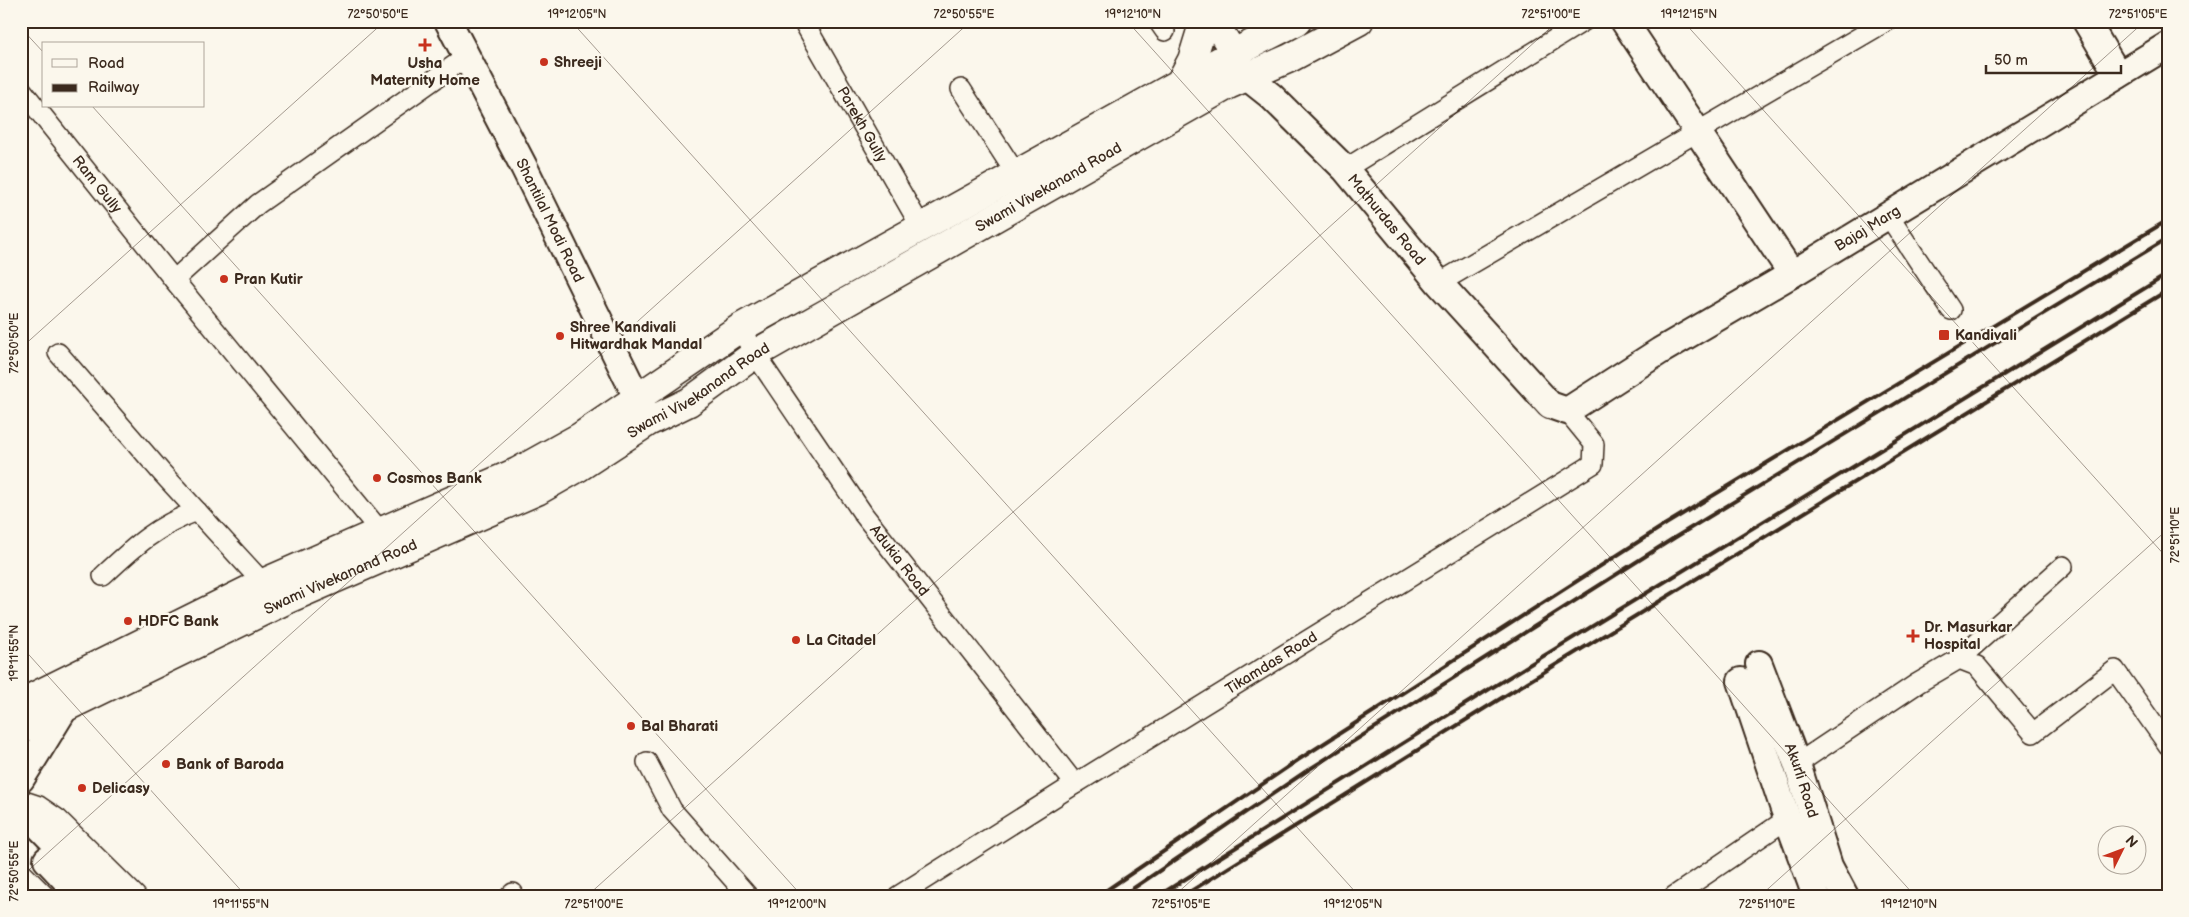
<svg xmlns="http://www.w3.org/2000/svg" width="2189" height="917" viewBox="0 0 2189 917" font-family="'Balsamiq Sans',sans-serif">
  <rect width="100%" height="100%" fill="#fbf7ec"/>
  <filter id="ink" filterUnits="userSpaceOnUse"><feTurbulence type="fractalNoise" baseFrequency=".02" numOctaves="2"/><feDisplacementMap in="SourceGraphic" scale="10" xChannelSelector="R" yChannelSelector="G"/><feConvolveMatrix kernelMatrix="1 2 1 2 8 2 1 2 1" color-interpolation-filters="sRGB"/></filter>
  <g filter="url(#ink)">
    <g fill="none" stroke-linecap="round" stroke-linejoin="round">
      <g stroke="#3b2a1e" stroke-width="22">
        <g id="street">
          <path id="s1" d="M803,21L921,227"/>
          <path d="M1158,21L1165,31"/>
          <path id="s2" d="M21,89L174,280L380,531"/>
          <path d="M961,89L1016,174"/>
          <path d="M1345,169L1584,21"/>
          <path d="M1888,215L1951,310"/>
          <path d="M174,280L258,204L466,57"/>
          <path d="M1439,283L1887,21"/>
          <path id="s3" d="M740,328L755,354L864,515L1075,784"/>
          <path d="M58,353L162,473L263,583"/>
          <path d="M103,576C134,547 156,526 197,511"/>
          <path d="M1959,659L2063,566"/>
          <path d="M647,762L672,810L748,896"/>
          <path d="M1797,764L1918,683L1959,659L1977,666L2033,733L2115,670L2168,745"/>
          <path d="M21,800L39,806L58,819L136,896"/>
          <path d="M21,872L45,896"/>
          <path d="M510,896L513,893"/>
          <path id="s4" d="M898,896L1075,784L1593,464L1594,444L1567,411"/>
          <path d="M1674,896L1787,819"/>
        </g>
      </g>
      <g stroke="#3b2a1e" stroke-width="30">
        <g id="secondary">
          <path id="s5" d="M448,21L524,167L647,418"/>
          <path id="s6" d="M1214,21L1234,53L1247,77L1271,96L1345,169L1439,283L1550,405L1567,411L1660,351L1792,274L2168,45"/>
          <path d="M1624,21L1792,274"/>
          <path d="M2086,21L2118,75"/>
          <path id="s7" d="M1759,664L1797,764L1829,866L1845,896"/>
          <path d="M1741,681L1784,809L1816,896"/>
          <path d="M21,779L66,706"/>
          <path d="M21,808L107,896"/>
          <path d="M47,860L81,896"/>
        </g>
      </g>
      <g stroke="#3b2a1e" stroke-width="31">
        <g id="primary">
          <path d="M1180,83L1192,60L1204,21"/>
          <path d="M21,703L263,583L517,472L580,437L740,328L1234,53L1297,21"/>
          <path id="s8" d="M21,729L288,599L537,491L579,467L648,422L689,402L755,354L1228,85L1290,58L1359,21"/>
        </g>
      </g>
      <use href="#street" stroke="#fbf7ec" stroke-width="19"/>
      <use href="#secondary" stroke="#fbf7ec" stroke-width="26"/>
      <use href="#primary" stroke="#fbf7ec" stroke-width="28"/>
      <path stroke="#3b2a1e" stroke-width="4" d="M1098,896L1298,760L1666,524L2168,220
        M1122,896L1305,772L1674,538L2168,238
        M1158,896L1488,690L2168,274
        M1183,896L1495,702L2168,290"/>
    </g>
  </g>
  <path fill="none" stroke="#3b2a1e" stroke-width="1" stroke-opacity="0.45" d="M571,21L1359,896M1127,21L1915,896M1683,21L2168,559M21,28L44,53M92,106L802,896M21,348L385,21M21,646L246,896M21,877L971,21M587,896L1558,21M1174,896L2145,21M1760,896L2168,529"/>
  <g fill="#c8321e" stroke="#fbf7ec" stroke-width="2">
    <path d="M422.5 37.5h5v5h5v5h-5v5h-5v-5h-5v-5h5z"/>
    <circle cx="544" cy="62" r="5"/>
    <circle cx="224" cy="279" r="5"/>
    <rect x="1938" y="329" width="12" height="12" rx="2.5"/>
    <circle cx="560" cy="336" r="5"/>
    <circle cx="377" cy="478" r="5"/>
    <circle cx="128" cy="621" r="5"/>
    <path d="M1910.5 628.5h5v5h5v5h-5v5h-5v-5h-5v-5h5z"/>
    <circle cx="796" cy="640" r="5"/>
    <circle cx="631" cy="726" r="5"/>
    <circle cx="166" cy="764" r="5"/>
    <circle cx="82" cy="788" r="5"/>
  </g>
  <g text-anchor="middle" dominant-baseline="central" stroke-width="5" stroke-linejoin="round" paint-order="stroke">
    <g font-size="15" font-weight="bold" fill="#3b2a1e" stroke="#fbf7ec" text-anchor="start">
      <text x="554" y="62">Shreeji</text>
      <text x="425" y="63" text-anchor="middle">Usha<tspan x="425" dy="17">Maternity Home</tspan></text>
      <text x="234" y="279">Pran Kutir</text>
      <text x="570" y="327">Shree Kandivali<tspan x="570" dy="17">Hitwardhak Mandal</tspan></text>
      <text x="1955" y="335">Kandivali</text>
      <text x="387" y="478">Cosmos Bank</text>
      <text x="138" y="621">HDFC Bank</text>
      <text x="1924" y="627">Dr. Masurkar<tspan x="1924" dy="17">Hospital</tspan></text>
      <text x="806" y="640">La Citadel</text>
      <text x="641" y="726">Bal Bharati</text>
      <text x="176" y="764">Bank of Baroda</text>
      <text x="92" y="788">Delicasy</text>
    </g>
    <g font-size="15" fill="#3b2a1e" stroke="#fbf7ec">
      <text stroke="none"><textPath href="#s1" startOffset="119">Parekh Gully</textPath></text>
      <text stroke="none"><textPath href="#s2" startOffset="122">Ram Gully</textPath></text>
      <text stroke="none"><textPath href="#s8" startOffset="1164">Swami Vivekanand Road</textPath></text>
      <text stroke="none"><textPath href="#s6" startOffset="265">Mathurdas Road</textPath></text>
      <text stroke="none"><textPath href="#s5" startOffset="224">Shantilal Modi Road</textPath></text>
      <text stroke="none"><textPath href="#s6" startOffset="882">Bajaj Marg</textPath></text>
      <text stroke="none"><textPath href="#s8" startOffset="759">Swami Vivekanand Road</textPath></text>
      <text stroke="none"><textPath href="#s3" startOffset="282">Adukia Road</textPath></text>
      <text stroke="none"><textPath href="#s8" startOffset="354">Swami Vivekanand Road</textPath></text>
      <text stroke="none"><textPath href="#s4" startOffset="440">Tikamdas Road</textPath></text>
      <text stroke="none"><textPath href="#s7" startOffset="124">Akurli Road</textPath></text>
    </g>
  </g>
  <rect width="2189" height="917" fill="none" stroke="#fbf7ec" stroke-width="55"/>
  <rect x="42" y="42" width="162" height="65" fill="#fbf7ec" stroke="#aea59a"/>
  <rect x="52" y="59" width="25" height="8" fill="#fbf7ec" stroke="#aea59a"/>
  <text x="88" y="68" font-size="15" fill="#3b2a1e">Road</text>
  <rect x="52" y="84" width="25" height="8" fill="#3b2a1e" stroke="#aea59a"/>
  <text x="88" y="92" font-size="15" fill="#3b2a1e">Railway</text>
  <g transform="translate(2122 850) rotate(48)"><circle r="24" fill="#fbf7ec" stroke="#aea59a"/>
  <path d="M0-4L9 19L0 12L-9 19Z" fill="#c8321e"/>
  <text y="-8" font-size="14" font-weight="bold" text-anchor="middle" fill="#3b2a1e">N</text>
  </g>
  <path d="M1986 65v8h135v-8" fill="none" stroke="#3b2a1e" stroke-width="2.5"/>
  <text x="1994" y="65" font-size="15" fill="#3b2a1e" stroke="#fbf7ec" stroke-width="4" paint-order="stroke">50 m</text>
  <rect x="28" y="28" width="2134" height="862" fill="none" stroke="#3b2a1e" stroke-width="2"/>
  <g font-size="12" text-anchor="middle" fill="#3b2a1e">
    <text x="378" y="18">72°50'50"E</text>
    <text x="577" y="18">19°12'05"N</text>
    <text x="964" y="18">72°50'55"E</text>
    <text x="1133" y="18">19°12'10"N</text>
    <text x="1551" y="18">72°51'00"E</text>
    <text x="1689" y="18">19°12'15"N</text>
    <text x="2138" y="18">72°51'05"E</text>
    <text transform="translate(14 343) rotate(-90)" y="4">72°50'50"E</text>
    <text transform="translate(2175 535) rotate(-90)" y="4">72°51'10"E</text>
    <text transform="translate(14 653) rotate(-90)" y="4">19°11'55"N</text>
    <text transform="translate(14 871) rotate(-90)" y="4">72°50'55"E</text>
    <text x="241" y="908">19°11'55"N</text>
    <text x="594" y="908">72°51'00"E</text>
    <text x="797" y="908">19°12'00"N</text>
    <text x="1181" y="908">72°51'05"E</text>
    <text x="1353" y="908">19°12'05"N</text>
    <text x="1767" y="908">72°51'10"E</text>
    <text x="1909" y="908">19°12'10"N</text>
  </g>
</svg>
